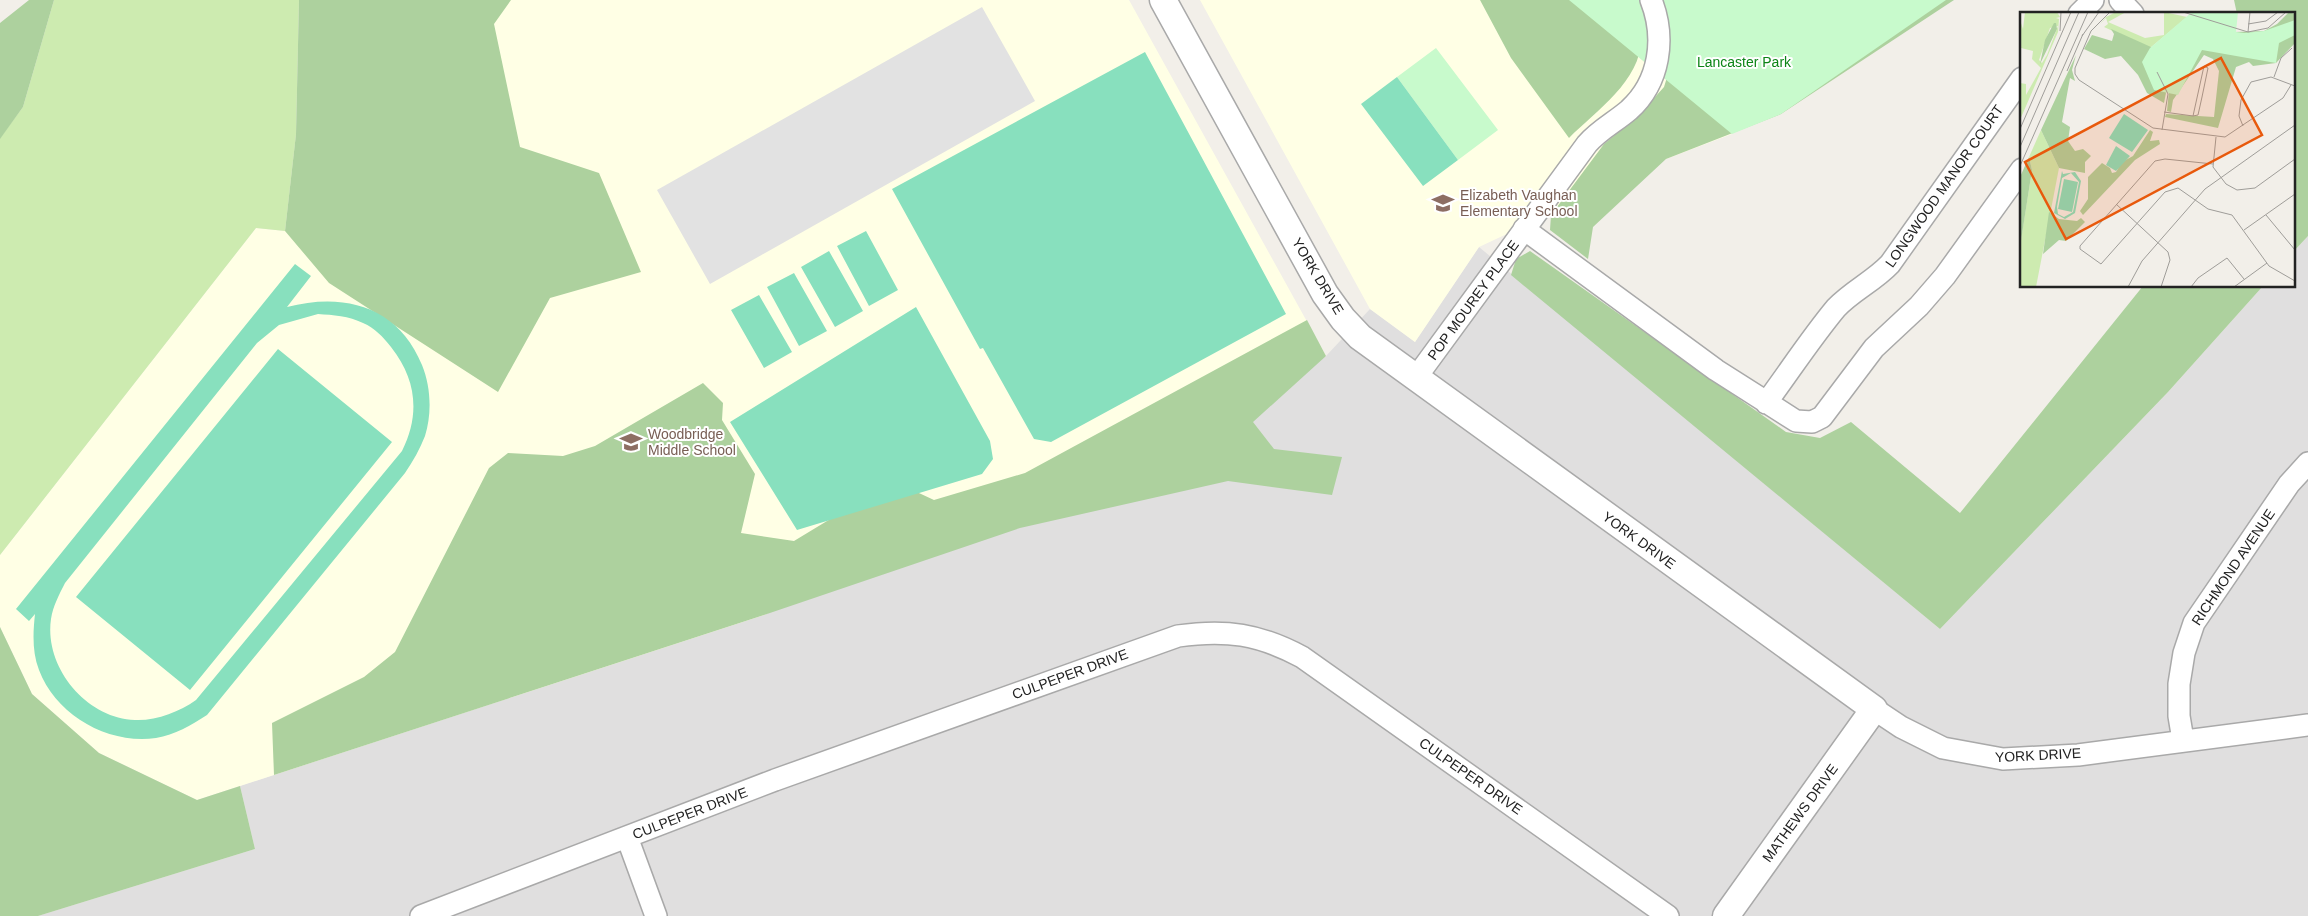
<svg xmlns="http://www.w3.org/2000/svg" width="2308" height="916" viewBox="0 0 2308 916" font-family="Arial,sans-serif">
  <rect width="100%" height="100%" fill="#f2efe9"/>
  <path fill="#e0dfdf" d="M2308,236V916H38L255,849L240,786L764,615L1326,356L1370,309L1415,342L1479,247L1940,629L2168,392L2263,286H2294V251Z"/>
  <path fill="#ffffe5" d="M400,0H1129L1326,356L764,615L197,800L99,753L32,694L0,627V555L256,228L285,231L296,134Z
    M1200,0H1569L1732,134L1666,159L1479,247L1415,342L1370,309Z"/>
  <path fill="#cdebb0" d="M54,0H299L296,134L285,231L256,228L0,555V138L23,107Z"/>
  <path fill="#add19e" d="M29,0H54L23,107L0,139V23Z
    M299,0H511L494,24L520,147L599,173L641,272L550,298L498,392L329,283L285,231L296,134Z
    M1480,0H1632C1635,12 1640,26 1641,38C1642,80 1596,111 1569,138L1511,58Z
    M1733,0H1954L1781,114L1666,159L1593,227L1588,259L1550,230L1551,215L1604,144L1638,116L1664,87L1673,58Z
    M2234,0H2308V236L2294,251V14H2237Z
    M1530,251L1786,432L1820,438L1851,422L1960,513L2143,286H2263L2168,392L1940,629L1511,275L1516,259Z
    M1307,320L1326,356L1253,422L1274,449L1342,457L1332,495L1228,481L1020,528L764,615L274,775L272,723L364,677L395,652L489,468L508,453L563,456L595,446L703,383L723,403L722,420L755,474L741,533L794,541L893,481L934,500L1025,473Z
    M0,627L32,694L99,753L197,800L240,786L255,849L38,916H0Z"/>
  <path fill="#c8facc" d="M1569,0H1946L1781,114L1732,134Z
    M1436,48L1498,130L1458,160L1397,77Z"/>
  <path fill="#88e0be" fill-rule="evenodd" d="M1145,52L1286,314L1051,442L1034,439L983,348L980,349L892,189Z
    M1397,77L1458,160L1423,186L1361,104Z
    M866,231L898,290L869,306L837,246Z
    M829,251L863,311L835,327L801,267Z
    M295,264L311,276L287,307C344,292 398,306 422,365C431,387 432,414 425,436C420,449 413,461 405,473L207,715C191,725 175,735 156,738C108,745 56,715 39,670C32,652 33,633 35,614L29,621L16,609ZM318,314C333,315 349,316 363,323C375,328 383,337 391,347C417,380 420,415 402,451L196,700C179,712 156,721 135,720C86,718 44,667 51,619C53,606 59,595 65,583L257,343L279,325Z
    M794,273L827,331L799,346L767,287Z
    M759,295L792,352L764,368L731,310Z
    M916,307L990,441L993,459L982,474L797,530L730,422Z
    M278,349L392,442L190,690L76,597Z"/>
  <path fill="#e2e2e2" d="M982,7L1035,101L710,284L657,190Z"/>
  <g fill="none" stroke-linecap="round" stroke-linejoin="round">
    <g stroke="#a9a9a9" stroke-width="24">
      <path id="minor" d="M2120,0L2133,14
        M2079,14L2093,0
        M1524,229L1716,370L1796,421L1812,422L1822,417L1874,348L1919,306L1945,276L2022,169
        M1415,379L1587,144C1599,130 1615,122 1629,110C1660,82 1666,38 1651,0
        M1766,403C1789,372 1811,338 1836,308C1852,291 1874,281 1890,264L2022,78
        M1874,709L1901,727L1943,748L2003,759L2078,755L2308,725
        M2183,740L2179,716V684L2184,653L2194,623L2289,484L2308,463
        M627,837L656,916
        M421,916L775,780L1178,636C1226,629 1259,634 1302,657L1668,916"/>
    </g>
    <g stroke="#a9a9a9" stroke-width="29">
      <path id="tertiary" d="M1163,0L1325,294L1343,319L1360,337L1874,709L1726,916"/>
    </g>
    <use href="#minor" stroke="#fff" stroke-width="21"/>
    <use href="#tertiary" stroke="#fff" stroke-width="26"/>
  </g>
  <defs>
    <g id="school-bare" transform="scale(1.725)"><path d="M0-5L7-2L0 1L-7-2ZM-4 1L0 2.5L4 1V4Q0 6-4 4Z" fill="#8d6e63" stroke="#fff" stroke-width="2.5" paint-order="stroke"/></g>
  </defs>
  <g fill-rule="evenodd">
    <use href="#school-bare" x="1443" y="203"/>
    <use href="#school-bare" x="631" y="442"/>
  </g>
  <g text-anchor="middle" dominant-baseline="central" stroke-width="4" stroke-linejoin="round" paint-order="stroke">
    <g font-size="14" fill="#0c8416" stroke="#fff">
      <text x="1744" y="62">Lancaster Park</text>
    </g>
    <g font-size="14" fill="#222" stroke="#fff">
      <text transform="translate(1944 186) rotate(-55)">LONGWOOD MANOR COURT</text>
      <text transform="translate(1318 276) rotate(59)">YORK DRIVE</text>
      <text transform="translate(1473 300) rotate(-54)">POP MOUREY PLACE</text>
      <text transform="translate(1639 540) rotate(36)">YORK DRIVE</text>
      <text transform="translate(2233 567) rotate(-56)">RICHMOND AVENUE</text>
      <text transform="translate(1070 674) rotate(-20)">CULPEPER DRIVE</text>
      <text transform="translate(2038 755) rotate(-3)">YORK DRIVE</text>
      <text transform="translate(1471 776) rotate(35)">CULPEPER DRIVE</text>
      <text transform="translate(690 813) rotate(-21)">CULPEPER DRIVE</text>
      <text transform="translate(1800 813) rotate(-54)">MATHEWS DRIVE</text>
    </g>
    <g font-size="14" fill="#785e54" stroke="#fff" text-anchor="start">
      <text x="1460" y="195">Elizabeth Vaughan<tspan x="1460" dy="16">Elementary School</tspan></text>
      <text x="648" y="434">Woodbridge<tspan x="648" dy="16">Middle School</tspan></text>
    </g>
  </g>
  <g transform="translate(2020 12)">
    <rect width="275" height="275" fill="#f2efe9"/>
    <path d="M5,0H37L40,5L36,6L39,7L38,20L0,108V71L6,72V83L21,56L12,47L13,39L1,36L0,8L3,17ZM38,14L27,43L22,51L19,48L30,16ZM106,0L88,10L125,26L144,23V0L167,5L130,36L84,15L88,12L86,6L80,12L86,5L94,1ZM21,118L39,156L16,275H0V234L12,158L9,145Z" fill="#cdebb0" fill-rule="evenodd"/>
    <path d="M269,0L275,2V31L256,51L233,54L229,50L216,55L198,116L145,105L146,102L194,105L199,59L193,47L184,43L153,88L151,100L147,99L149,79L131,41L214,20L244,19L257,12ZM34,11H36L37,17L20,52L25,28ZM91,17L131,35L146,81L144,91L127,81L118,63L101,44L85,47L64,37L72,23L92,29L94,22ZM56,43L52,58L55,69L50,66L42,110L50,115L48,129L55,139L63,137L71,144L65,150V161L39,156L21,118ZM130,118L133,120L130,129L139,128L140,132L115,148L63,203L60,199L68,187V165L82,151L90,156L92,161L96,160L102,150L113,144ZM9,145L12,158L0,235V165ZM29,200L39,207L57,209L61,206L65,210L46,229L39,228L23,242Z" fill="#add19e"/>
    <path d="M172,0H218L216,20L224,21L244,19L275,8V23L259,31L256,51L182,38L158,83L134,78L122,50L130,36Z" fill="#c8facc"/>
    <path d="M104,102L128,118L112,140L89,126ZM96,134L110,144L96,159L86,153ZM42,159L43,162L55,160L61,169L55,201L45,207L34,201ZM51,161L59,170L53,200L44,205L38,202L37,195L42,166ZM44,167L58,170L52,200L38,197Z" fill="#88e0be" fill-rule="evenodd"/>
    <path fill="none" stroke="#9f9d99" stroke-width="1" d="M90,0L71,19L55,56V62L59,68L133,116L205,125L263,86L271,73M163,0L228,20L248,16L266,0M228,12L246,9L258,0M40,19L41,0M228,20L230,0M62,24L79,0M47,59L63,22M137,60L148,82L142,118M254,65L261,46L272,36M144,100L173,104L184,54L188,56L182,85L178,103L173,104M223,114L219,104L221,88L231,70L251,65L275,74M0,117L51,0M196,125L193,155L206,172L217,178L235,176L275,147M0,135L59,0M193,152L145,147L135,149L60,234V237L81,252L145,180L158,176L188,197L212,203L249,254L275,269M0,154L68,0M96,192L148,240L150,248L141,275M246,203L275,238M224,218L275,182M108,275L122,249L185,177L275,113M171,275L178,266L207,246L224,267M214,275L247,251"/>
    <path fill="#e8590c" fill-opacity="0.15" stroke="#e8590c" stroke-width="2.5" d="M201,46L242,123L46,227L5,150Z"/>
    <rect width="275" height="275" fill="none" stroke="#222" stroke-width="2.5"/>
  </g>
</svg>
